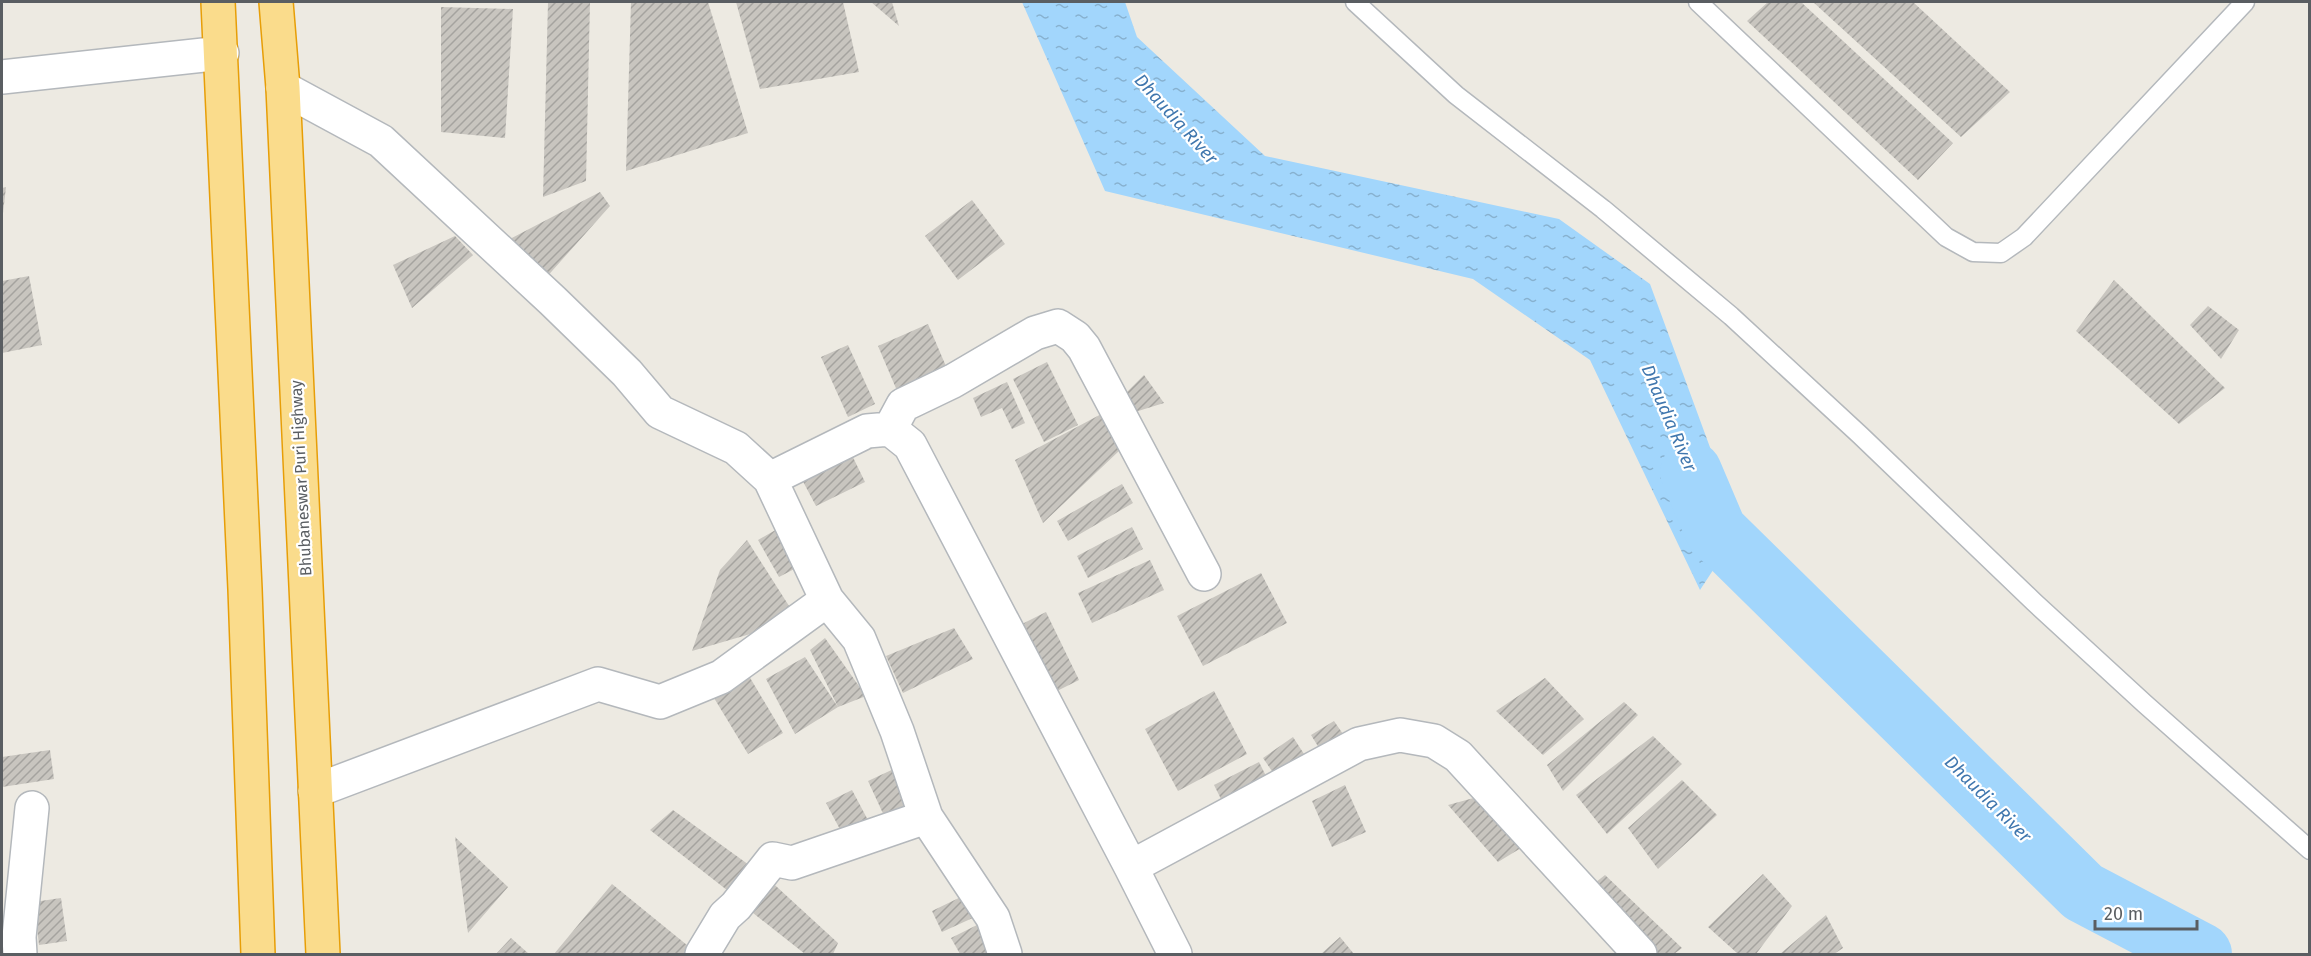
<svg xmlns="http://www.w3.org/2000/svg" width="2311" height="956" viewBox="0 0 2311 956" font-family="'Fira Sans',sans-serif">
  <defs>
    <pattern id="water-ripples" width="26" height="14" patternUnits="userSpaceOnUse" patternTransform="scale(1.5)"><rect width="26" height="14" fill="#a2d6fc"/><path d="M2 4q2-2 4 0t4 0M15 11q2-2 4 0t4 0" fill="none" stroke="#87b1cf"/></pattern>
    <pattern id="building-hatch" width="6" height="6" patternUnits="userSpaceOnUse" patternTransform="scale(1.5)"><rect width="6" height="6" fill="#c8c5bf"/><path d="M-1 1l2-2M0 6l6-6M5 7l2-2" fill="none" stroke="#a5a39f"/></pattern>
  </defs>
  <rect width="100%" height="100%" fill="#edeae2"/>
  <path fill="url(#water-ripples)" d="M1022,2H1125L1137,37L1265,156L1559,219L1650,284L1740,529L1700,590L1590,360L1473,279L1105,191Z"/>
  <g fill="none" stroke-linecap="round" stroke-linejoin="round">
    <path stroke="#a2d6fc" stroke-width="62" d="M1691,472L1716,531L2083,892L2201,954"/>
  </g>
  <path fill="url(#building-hatch)" d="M548,2H590L586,181L543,197Z
    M631,2H708L748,133L626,171Z
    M736,2H843L859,72L760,89Z
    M871,2H892L899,26Z
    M1768,2H1801L1953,143L1918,180L1747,21Z
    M1813,2H1913L2010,92L1961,137Z
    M441,7L513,9L505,138L441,132Z
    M6,187L3,213H2V188Z
    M600,192L610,206L544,280L508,240Z
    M972,200L1005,244L958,280L925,236Z
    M455,236L473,255L412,308L393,265Z
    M29,276L42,345L2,353V281Z
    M2114,280L2225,388L2179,424L2076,331Z
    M2208,306L2239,330L2221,359L2190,325Z
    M928,324L948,371L898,393L878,346Z
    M848,345L875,404L848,417L821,357Z
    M1047,362L1078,425L1044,442L1013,379Z
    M1144,375L1164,403L1135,412L1123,396Z
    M1007,382L1025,423L1012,429L1002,408L981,417L973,398Z
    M1107,411L1119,451L1043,523L1015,460Z
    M849,449L865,482L816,506L799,474Z
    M1122,484L1133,503L1068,541L1057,521Z
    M1132,527L1143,549L1088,578L1077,556Z
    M779,528L800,566L779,577L758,540Z
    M747,540L798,620L692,651L720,570Z
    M1150,560L1164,590L1092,623L1078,593Z
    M1261,573L1287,623L1203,666L1177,616Z
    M1046,612L1079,680L1051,694L1018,626Z
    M954,628L973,659L903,693L886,656Z
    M825,638L866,696L838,707L795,734L766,679L805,657L838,707L810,650Z
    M749,676L783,733L748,754L714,698Z
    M1545,678L1584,719L1543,755L1496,711Z
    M1214,691L1247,754L1178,791L1145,729Z
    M1624,702L1638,715L1563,791L1547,765Z
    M1334,721L1352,747L1327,761L1311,735Z
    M1653,736L1682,764L1607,834L1576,795Z
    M1293,737L1306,757L1276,777L1263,758Z
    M50,750L54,779L2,787V757Z
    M1259,762L1273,790L1228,813L1214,785Z
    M898,767L916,807L886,820L868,781Z
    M1682,780L1717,815L1658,869L1628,828Z
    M1345,785L1366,832L1332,847L1312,801Z
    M852,790L869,822L843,835L826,803Z
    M1481,796L1521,848L1498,862L1448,805Z
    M673,810L756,870L732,894L650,830Z
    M455,837L508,887L468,933Z
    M1763,874L1792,906L1756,954H1738L1708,927Z
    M1605,875L1682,948L1674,954H1658L1591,886Z
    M765,876L838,943L833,954H805L748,909Z
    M612,884L698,954H554Z
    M967,894L977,916L942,932L932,911Z
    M61,898L67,941L39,945L34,902Z
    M9,915L15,954H2V916Z
    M1826,915L1843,948L1834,954H1780Z
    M983,922L1000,954H960L951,938Z
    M1340,937L1354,954H1321Z
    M511,938L529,954H496Z"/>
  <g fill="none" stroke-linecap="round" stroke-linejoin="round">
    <g stroke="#b4b8bc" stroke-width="21">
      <path id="lane" d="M1355,2L1456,95L1603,209L1731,316L1860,435L2034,602L2145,704L2310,850
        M1698,2L1946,237L1973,252L2001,253L2024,237L2245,2"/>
    </g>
    <g stroke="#b4b8bc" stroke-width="36">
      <path id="street" d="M2,77L222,53
        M283,88L381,141L553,301L627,373L660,412L736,448L770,479L827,600L859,639L897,731L926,817L993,918L1005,954
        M890,429L903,405L953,381L1035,333L1058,326L1075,337L1084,348L1204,574
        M770,479L867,431L890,429L910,445L1131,867L1175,954
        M315,791L598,684L660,702L721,677L827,600
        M1131,867L1359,744L1400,735L1434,741L1458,756L1640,954
        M20,954L19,937L32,808
        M702,954L725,916L736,906L773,859L792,863L926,817"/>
    </g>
    <g stroke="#e79e07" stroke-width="36">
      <path id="highway" d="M218,2L245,589L258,954
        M276,2L283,88L323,954"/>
    </g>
    <use href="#lane" stroke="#fff" stroke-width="18"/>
    <use href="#street" stroke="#fff" stroke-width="33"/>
    <use href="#highway" stroke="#fadc8c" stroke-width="33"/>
  </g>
  <g text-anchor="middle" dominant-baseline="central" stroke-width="4.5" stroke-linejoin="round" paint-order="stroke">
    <g font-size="16" fill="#5a5e62" stroke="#fff">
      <text transform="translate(301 478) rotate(-93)">Bhubaneswar Puri Highway</text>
    </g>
    <g font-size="18" font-style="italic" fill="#4077ae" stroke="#fff">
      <text transform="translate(1176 119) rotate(48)">Dhaudia River</text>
      <text transform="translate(1669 418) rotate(67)">Dhaudia River</text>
      <text transform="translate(1988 799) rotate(45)">Dhaudia River</text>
    </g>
  </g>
  <rect width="2311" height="956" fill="none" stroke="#5a5e62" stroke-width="6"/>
  <path d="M2095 920v9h102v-9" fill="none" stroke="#5a5e62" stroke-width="3"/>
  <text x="2104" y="920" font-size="18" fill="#5a5e62" stroke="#ffffff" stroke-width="4.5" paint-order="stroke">20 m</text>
</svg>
